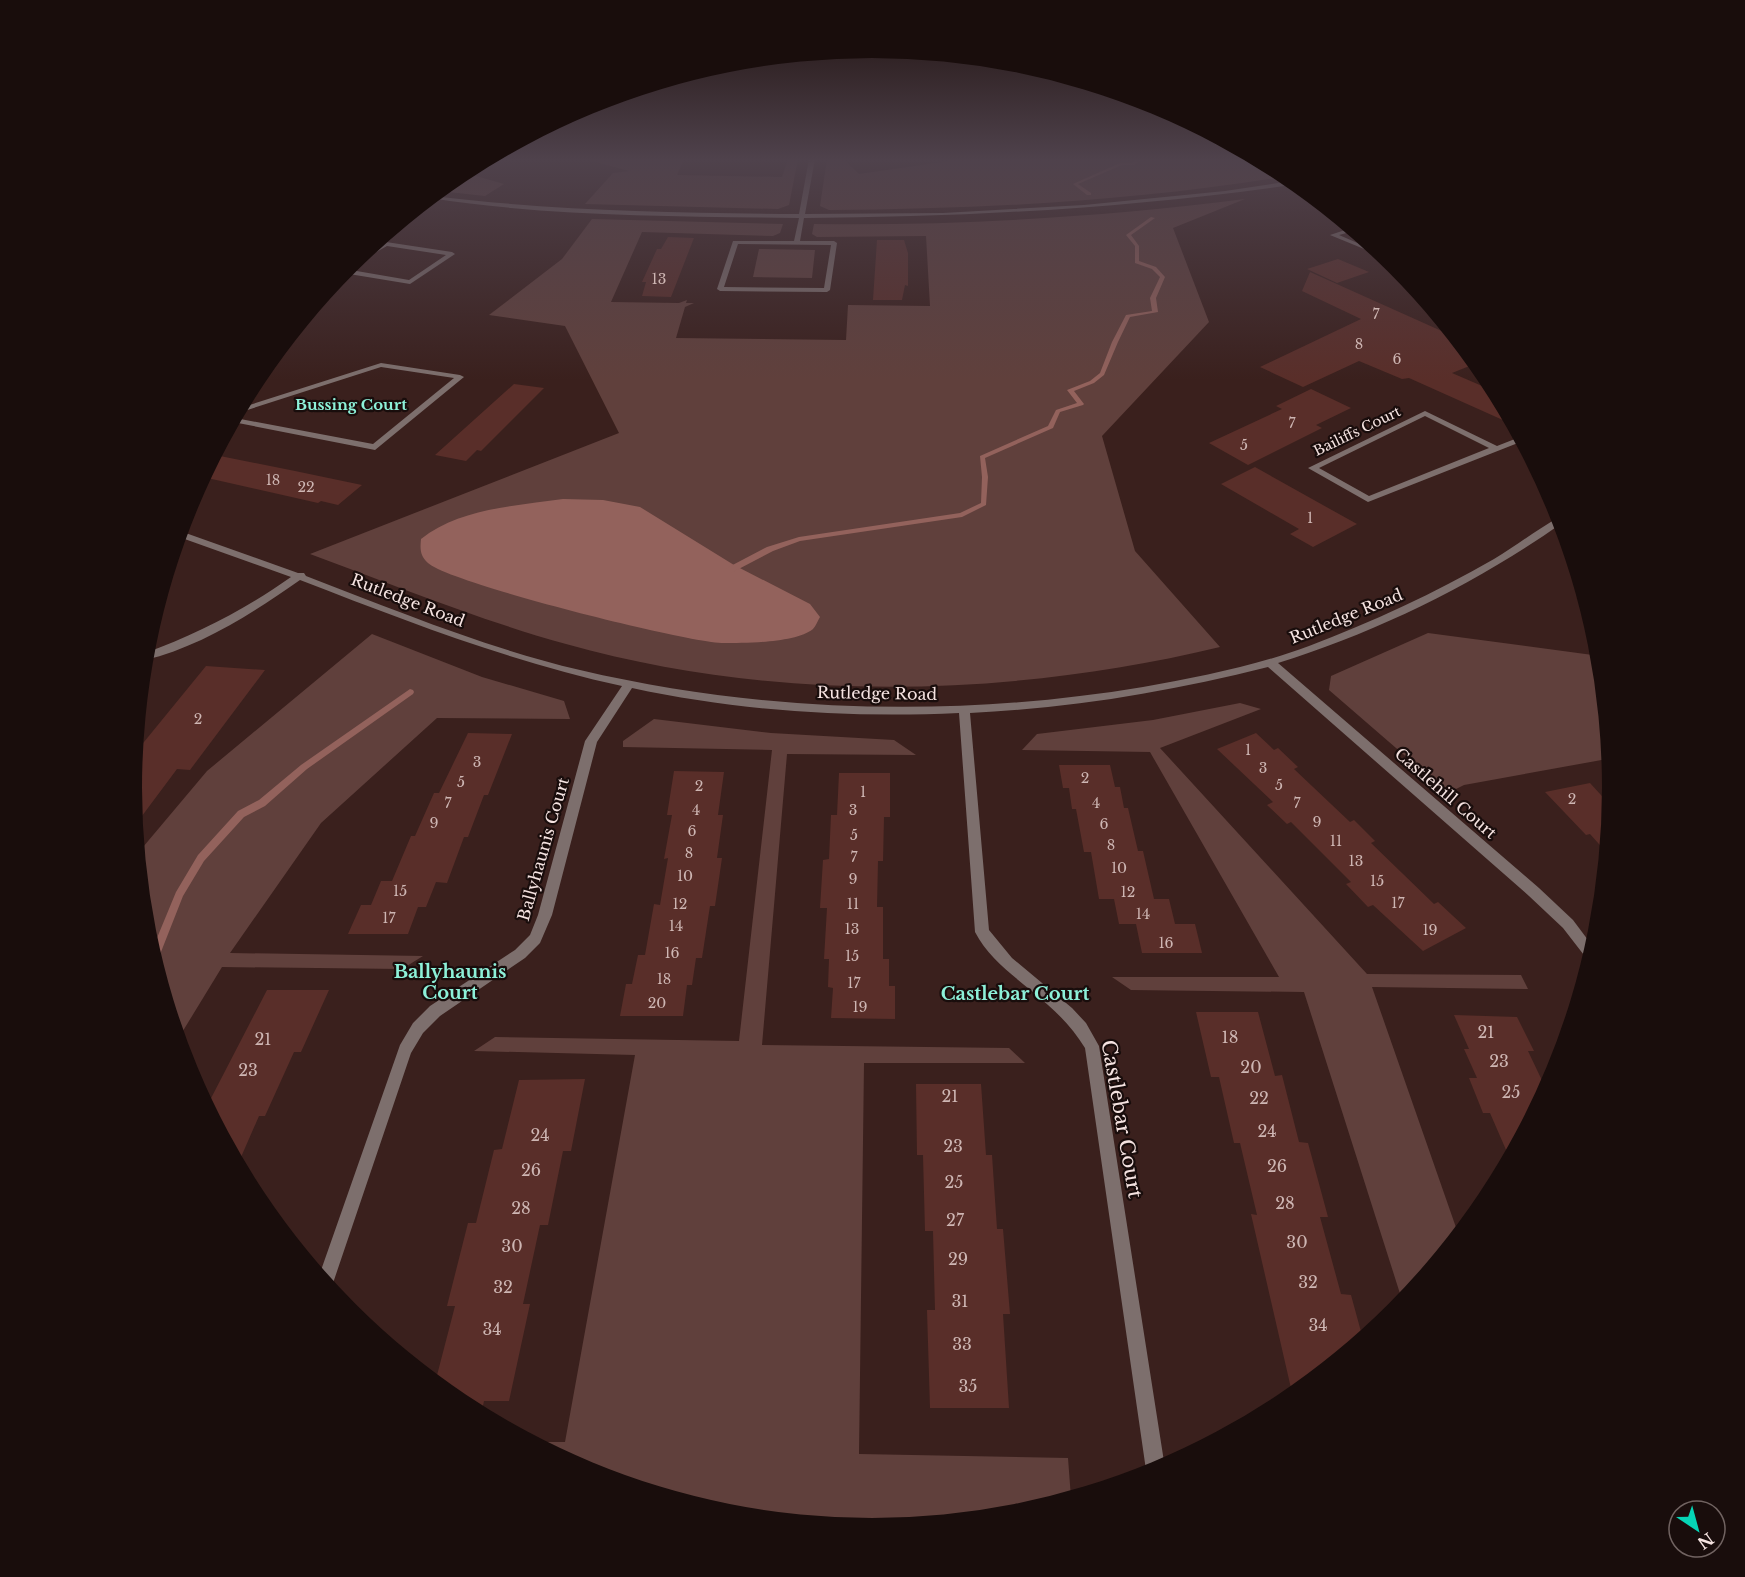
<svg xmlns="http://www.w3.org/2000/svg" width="1745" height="1577" viewBox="0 0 1745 1577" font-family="'Libre Baskerville',serif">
  <rect width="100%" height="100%" fill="#3a201d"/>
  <path fill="#60403c" d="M585,159H684L677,175L782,177L788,159H798L789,205L778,209L585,204L613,173L629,171Z
    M827,159H843L859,174L949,161L947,159H1259L1288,176C1136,201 983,209 829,210L820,206Z
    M462,172L504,184L485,196L439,191Z
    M1245,199L1173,228L1209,322L1102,436L1135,551L1220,647C1008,698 776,703 566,644C479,620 394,585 310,554L619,433L565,326L489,315L562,259L592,219L783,224L780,233L773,236L642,232L611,302L679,303L687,300L686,303H694L685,307L676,338L846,340L848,305L930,306L926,236L817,237L812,234L814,224C958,226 1102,217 1245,199Z
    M759,249L815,250L812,278L753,277Z
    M1428,633L1600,656L1610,762L1607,759L1464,785L1448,793L1329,690L1331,676Z
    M372,634L482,677L564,701L570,719L437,718L321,823L230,953L423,956L402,969L222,967L178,1039L146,933L138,853L207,771Z
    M1240,703L1261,709L1160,748L1367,974L1521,975L1528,989L1372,987L1459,1236L1403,1303L1304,992L1131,990L1112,977H1279L1150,752L1022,750L1037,734L1153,720Z
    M654,719L771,733L894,740L916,755L787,754L762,1045L1009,1048L1025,1063H864L859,1454L1068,1458L1071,1498L1017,1515L872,1529L728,1515L589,1472L532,1442H565L635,1055L474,1051L495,1037L739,1041L772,750L623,747V741Z"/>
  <path fill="#93625c" d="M563,499L603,500L640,507L734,565L810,604L820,617C818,620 816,626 813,629C796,643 745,643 724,643C689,643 449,583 428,563C420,556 420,549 421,539C460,508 516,506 563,499Z"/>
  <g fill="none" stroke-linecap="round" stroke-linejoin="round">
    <path fill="#93625c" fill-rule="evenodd" d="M1138,159H1143L1134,165H1122L1078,184L1091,193V195H1087L1073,184L1120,163H1132Z
      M1151,217L1155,218L1131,235L1139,246V261L1156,267L1165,277L1156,298L1158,312L1130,317L1118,342L1104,375L1094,383L1074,391L1084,404L1083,405L1060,412L1053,428L985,458L988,477L986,505L962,517L800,541L773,551L731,573H725V569L767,547L799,537L960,513L981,503L982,477L980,456L1048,426L1056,410L1077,403L1067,390L1090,381L1100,373L1112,342L1126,315L1152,311L1150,298L1160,277L1152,269L1135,263V246L1126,235Z
      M410,689L413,690L414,692L413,694L307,769L265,806L244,817L204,861L183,896L159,957L158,960L155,961L152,950L176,892L198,855L238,811L259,800L301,765Z"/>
  </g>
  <path fill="#592e29" d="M668,237L694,238L671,297L642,296L646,282H642L657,249H661Z
    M877,240H904L908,253V286L905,285L902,300H873Z
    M1338,259L1369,272L1337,283L1307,269Z
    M1310,272L1455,337L1477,363L1452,373L1496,392L1514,425L1409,378L1402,379L1359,361L1303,387L1260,367L1361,319L1302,291Z
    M514,384L544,388L481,451L477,450L466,461L435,455Z
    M1311,389L1351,408L1316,425L1322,428L1248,465L1209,443L1282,409L1276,406Z
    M215,455L295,471L362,485L338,505L321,501L318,503L203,477Z
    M1255,467L1330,509L1357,524L1313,547L1290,534L1299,529L1221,484Z
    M206,666L265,670L190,770L177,769L136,824L132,788L135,753Z
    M468,733L512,734L488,795H484L468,837H464L447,883L436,882L426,907H418L408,934H348L361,905H371L381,881H392L411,836H415L434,793H439Z
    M1256,733L1274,750L1278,748L1298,767L1294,769L1350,822L1354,820L1375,841L1371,843L1434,904L1438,902L1466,928L1423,951L1373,905L1368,907L1346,884L1351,882L1291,822L1287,824L1267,805L1273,802L1217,749Z
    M1059,765H1110L1115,787H1120L1124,808H1128L1138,851H1143L1154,899H1169L1175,924H1195L1202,953H1142L1136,924H1119L1114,899H1099L1091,852H1084L1076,809H1072L1069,788H1063Z
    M674,771L724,772L718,815H723L717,858H722L715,906H710L702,958H696L692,985H687L683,1016H620L626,984H632L638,955H645L654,904L660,905L668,858L664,859L672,815H667Z
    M839,773H890V817H884L883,861H878L877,907H883V959H889V986H895V1019L831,1018L833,988L828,987L829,959H824L827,908H820L823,860L829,859L831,815H837Z
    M1590,783L1611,806L1607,853L1590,834L1586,835L1545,792Z
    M267,990H329L301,1052H294L265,1116H259L238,1164L207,1106Z
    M1196,1012H1258L1275,1076L1282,1075L1299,1142L1308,1143L1328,1217H1320L1341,1294L1351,1295L1363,1339L1293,1397L1251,1214L1257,1215L1240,1143H1234L1219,1077H1211Z
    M1454,1015L1517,1017L1534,1051H1528L1547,1091L1510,1159L1490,1113H1483L1469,1078H1477L1464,1049H1469Z
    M585,1079L571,1151H563L548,1225H540L523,1304H530L509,1401H484L481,1415L461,1404L435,1383L455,1306H447L468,1223H476L494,1150L502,1149L519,1080Z
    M916,1084H981L986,1155H992L997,1229H1003L1010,1314H1003L1009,1408H930L927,1310H935L933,1231H925L923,1155H917Z"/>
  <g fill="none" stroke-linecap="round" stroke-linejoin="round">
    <path fill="#7d6f6d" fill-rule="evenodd" d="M809,159H815L805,214L943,213L1084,205L1225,191L1291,181L1295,182L1310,194L1291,185C1129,208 968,217 804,218L800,241H834L837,243L830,290L827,292L720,291L717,289L733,241H794L799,218C676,216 551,217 430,198L433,196C555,211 677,213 799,214ZM738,244L831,245L824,288L724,287Z
      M1351,228L1354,231L1339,235L1383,254L1391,260L1330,235Z
      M386,242L452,252L455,254L410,284L343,273L345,269L409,280L446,255L387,246L346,269L356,259Z
      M381,363L460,375L464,377L375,450L233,422L235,418L373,444L454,378L381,367L238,413L240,408Z
      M1425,411L1497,446L1520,437L1523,441L1368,502L1308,468ZM1425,416L1489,448L1369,496L1319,468Z
      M1560,517L1562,523C1479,582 1376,633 1278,663L1539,888L1573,920L1594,948L1590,960L1587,959L1563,928L1529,896L1268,667C1168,692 1074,708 970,713L989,930L1012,958L1072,1008L1086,1023L1099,1046L1165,1468L1148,1475L1146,1470L1085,1048C1075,1032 1063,1018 1048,1005C1023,982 991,963 975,932L959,713C850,718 738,711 632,688L597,742L552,915L540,943L525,958L440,1016L423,1033L411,1053L331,1289L319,1276L400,1045L413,1023L430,1006L515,950L530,935L538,915L585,741L622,686C511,662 406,621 300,580C253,613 200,647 145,660V653C198,634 246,609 291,577L179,537L180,531L298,573H304L306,576C395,610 486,648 580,670C763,713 957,718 1143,687C1199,677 1255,666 1309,646C1372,622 1435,593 1494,559C1516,546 1537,529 1560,517Z"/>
  </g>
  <linearGradient id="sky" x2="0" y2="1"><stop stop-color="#201210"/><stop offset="0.42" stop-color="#4f424c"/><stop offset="1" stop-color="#4f424c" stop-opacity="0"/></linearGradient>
  <rect width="1745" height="380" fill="url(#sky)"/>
  <g text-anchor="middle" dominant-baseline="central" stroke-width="4.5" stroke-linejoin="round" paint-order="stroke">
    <g font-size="14" fill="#ceb6b3">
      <text x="659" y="279">13</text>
      <text x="1376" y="314">7</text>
      <text x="1359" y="344">8</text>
      <text x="1397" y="359">6</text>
      <text x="1292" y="423">7</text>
      <text x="1244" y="445">5</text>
      <text x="273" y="480">18</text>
      <text x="306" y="487">22</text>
      <text x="1310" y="518">1</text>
      <text x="198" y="719">2</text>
      <text x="1248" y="750">1</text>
      <text x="477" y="762">3</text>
      <text x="1263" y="768">3</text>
      <text x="1085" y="778">2</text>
      <text x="461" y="782">5</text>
      <text x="1279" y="785">5</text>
      <text x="699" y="786">2</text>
      <text x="863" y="792">1</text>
      <text x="1572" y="799">2</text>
      <text x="448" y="803">7</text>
      <text x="1096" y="803">4</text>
      <text x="1297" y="803">7</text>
      <text x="696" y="810">4</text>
      <text x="853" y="810">3</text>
      <text x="1317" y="822">9</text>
      <text x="434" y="823">9</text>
      <text x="1104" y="824">6</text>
      <text x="692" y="831">6</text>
      <text x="854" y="835">5</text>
      <text x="1336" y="841">11</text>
      <text x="1111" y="845">8</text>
      <text x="689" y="853">8</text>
      <text x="854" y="857">7</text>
      <text x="1356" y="861">13</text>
      <text x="1119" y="868">10</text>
      <text x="685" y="876">10</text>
      <text x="853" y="879">9</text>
      <text x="1377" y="881">15</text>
      <text x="400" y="891">15</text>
      <text x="1128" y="892">12</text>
      <text x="1398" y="903">17</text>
      <text x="680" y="904">12</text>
      <text x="853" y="904">11</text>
      <text x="1143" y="914">14</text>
      <text x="389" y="918">17</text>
      <text x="676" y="926">14</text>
      <text x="852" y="929">13</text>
      <text x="1430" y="930">19</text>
      <text x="1166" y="943">16</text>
      <text x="672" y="953">16</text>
      <text x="852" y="956">15</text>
      <text x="664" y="979">18</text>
      <text x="854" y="983">17</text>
      <text x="657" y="1003">20</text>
      <text x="860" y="1007">19</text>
    </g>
    <g font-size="14" fill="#f5e3e1" stroke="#190d0c">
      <text transform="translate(1357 431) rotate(-26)">Bailiffs Court</text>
    </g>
    <g font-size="15" font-weight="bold" fill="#8df1d9" stroke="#190d0c">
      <text x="351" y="404">Bussing Court</text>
    </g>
    <g font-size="16" fill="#f5e3e1" stroke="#190d0c">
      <text transform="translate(408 600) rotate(21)">Rutledge Road</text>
      <text transform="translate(1346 616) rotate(-22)">Rutledge Road</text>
      <text transform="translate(877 693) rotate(1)">Rutledge Road</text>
      <text transform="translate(1446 793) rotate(41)">Castlehill Court</text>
      <text transform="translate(543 849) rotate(-74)">Ballyhaunis Court</text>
    </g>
    <g font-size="16" fill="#ceb6b3">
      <text x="1486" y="1032">21</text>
      <text x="1230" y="1037">18</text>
      <text x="263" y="1039">21</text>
      <text x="1499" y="1061">23</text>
      <text x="1251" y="1067">20</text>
      <text x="248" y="1070">23</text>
      <text x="1511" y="1092">25</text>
      <text x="950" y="1096">21</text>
      <text x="1259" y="1098">22</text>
      <text x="1267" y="1131">24</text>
      <text x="540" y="1135">24</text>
      <text x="953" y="1146">23</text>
      <text x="1277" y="1166">26</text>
      <text x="531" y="1170">26</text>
      <text x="954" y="1182">25</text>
      <text x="1285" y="1203">28</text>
      <text x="521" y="1208">28</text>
      <text x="955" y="1220">27</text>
      <text x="1297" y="1242">30</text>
      <text x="512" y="1246">30</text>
      <text x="958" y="1259">29</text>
      <text x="1308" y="1282">32</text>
      <text x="503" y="1287">32</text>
      <text x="960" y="1301">31</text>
      <text x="1318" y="1325">34</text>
      <text x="492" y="1329">34</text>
      <text x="962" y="1344">33</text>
      <text x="968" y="1386">35</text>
    </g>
    <g font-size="18" font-weight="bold" fill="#8df1d9" stroke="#190d0c">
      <text x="450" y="972">Ballyhaunis<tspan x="450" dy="21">Court</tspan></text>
      <text x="1015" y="994">Castlebar Court</text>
    </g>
    <g font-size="20" fill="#f5e3e1" stroke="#190d0c">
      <text transform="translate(1122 1119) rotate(80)">Castlebar Court</text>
    </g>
  </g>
  <path d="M0 0H1745V1577H0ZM142 788a730 730 0 1 1 1460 0a730 730 0 1 1-1460 0Z" fill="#190d0c" fill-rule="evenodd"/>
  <g transform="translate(1697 1529) rotate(144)"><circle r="28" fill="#190d0c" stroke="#716361" stroke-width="1.5"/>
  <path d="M0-4.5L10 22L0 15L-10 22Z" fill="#06d5b6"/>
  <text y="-9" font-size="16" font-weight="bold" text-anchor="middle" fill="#f5e3e1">N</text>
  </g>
</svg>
